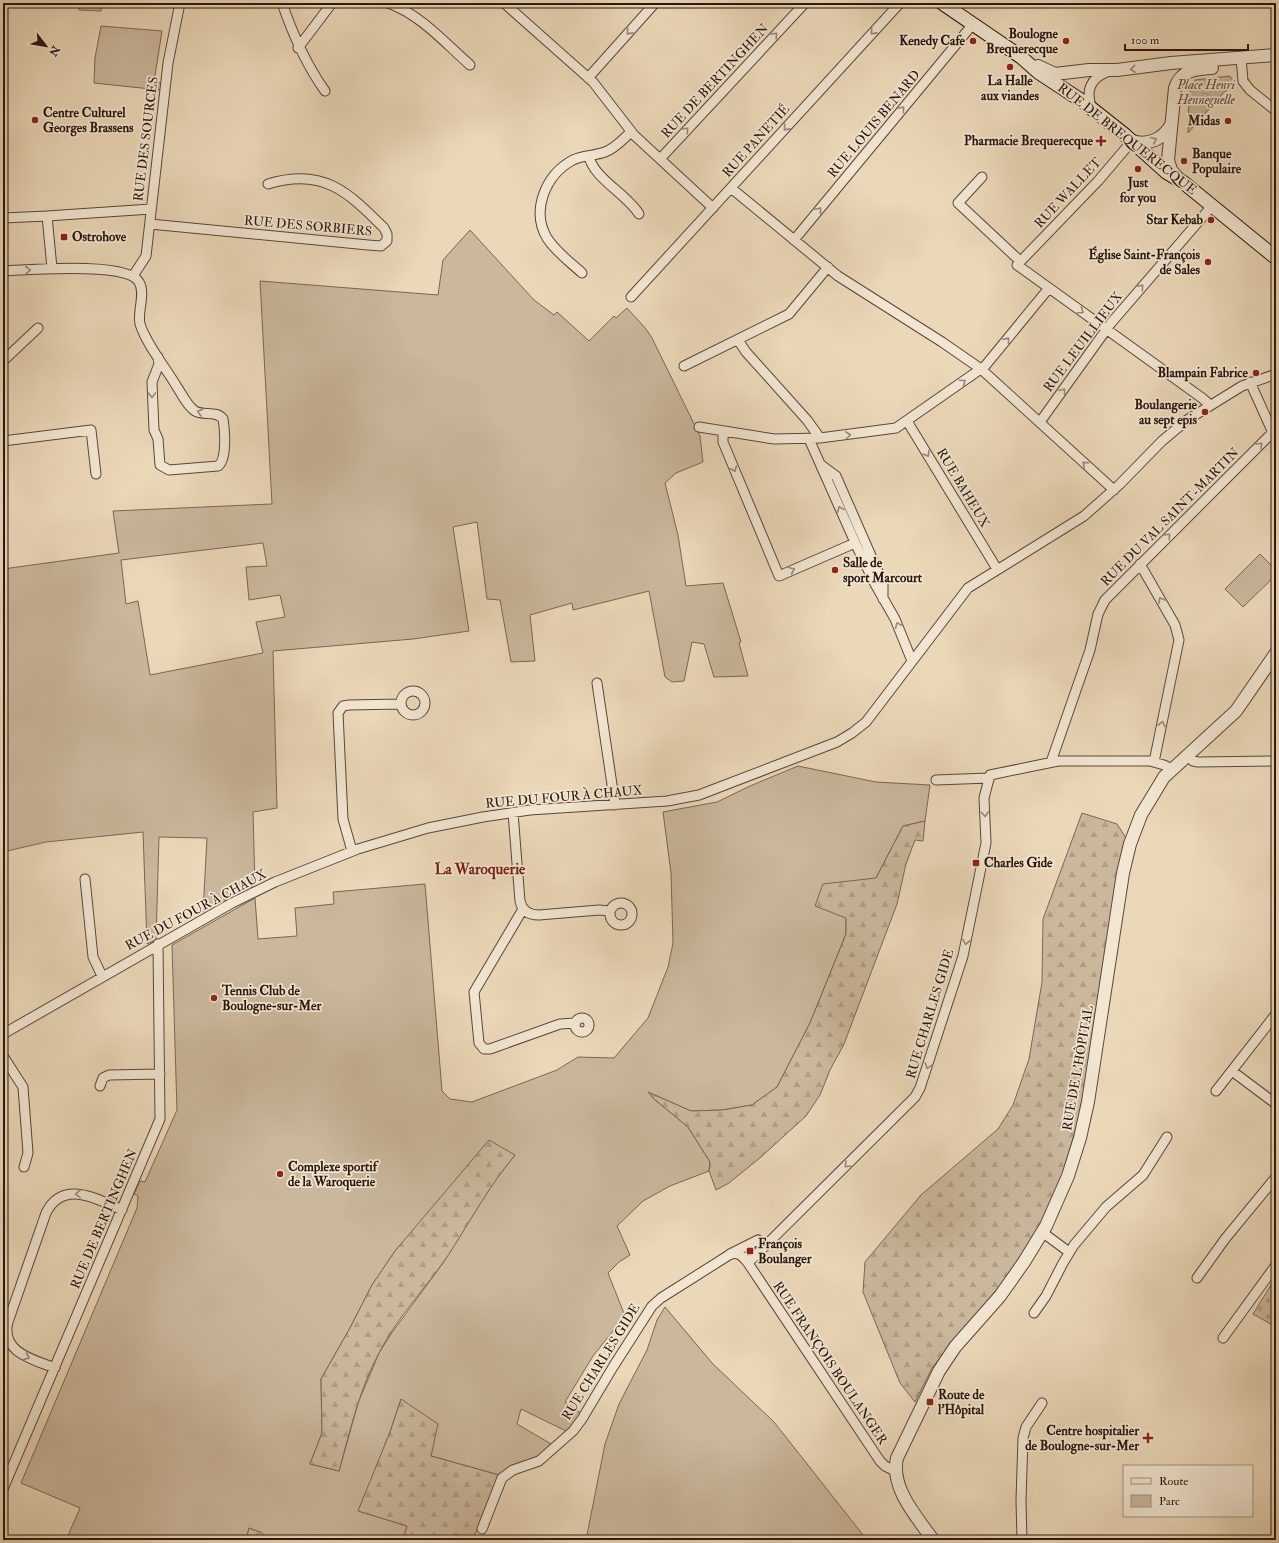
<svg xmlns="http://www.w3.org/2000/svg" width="1279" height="1543" viewBox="0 0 1279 1543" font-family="'IM FELL Double Pica',serif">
  <defs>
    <pattern id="forest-firs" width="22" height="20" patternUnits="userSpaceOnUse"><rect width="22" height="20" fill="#cab79c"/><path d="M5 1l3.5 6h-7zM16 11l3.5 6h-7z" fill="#ae9d85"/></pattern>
    <pattern id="cemetery-stones" width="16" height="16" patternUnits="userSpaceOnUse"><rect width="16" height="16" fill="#cab79c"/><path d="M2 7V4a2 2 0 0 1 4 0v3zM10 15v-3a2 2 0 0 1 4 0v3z" fill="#ae9d85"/></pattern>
    <pattern id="park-crowns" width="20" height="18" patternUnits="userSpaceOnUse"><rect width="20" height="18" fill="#cab79c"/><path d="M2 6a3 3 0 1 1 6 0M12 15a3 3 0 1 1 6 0" fill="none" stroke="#ae9d85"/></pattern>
  </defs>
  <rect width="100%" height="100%" fill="#ebd8b9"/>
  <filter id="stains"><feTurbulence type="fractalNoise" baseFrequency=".005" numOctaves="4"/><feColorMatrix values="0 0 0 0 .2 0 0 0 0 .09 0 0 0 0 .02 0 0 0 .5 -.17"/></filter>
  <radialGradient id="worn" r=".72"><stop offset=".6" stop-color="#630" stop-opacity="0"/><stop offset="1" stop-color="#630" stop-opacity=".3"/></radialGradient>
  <path fill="#cab79c" stroke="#7a6655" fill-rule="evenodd" d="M79,3H102L101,11L79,10Z
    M101,26L162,31L154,82L161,83L160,90L94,83L95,58Z
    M470,230L534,300L554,315L557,312L589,341L614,316L616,318L627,308L646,329L652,338L700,436L703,462L676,473L665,483L678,535L686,586L723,583L741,642L739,643L748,676L714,677L704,644L692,642L684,681L672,682L665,677L649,591L573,610L572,603L530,615L535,661L511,662L500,600L487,599L477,522L453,527L469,631L413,639L273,651L277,808L253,812L255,885L203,912L207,838L159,837L156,940L147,944L143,832L46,842L3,852V569L119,553L113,511L272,504L260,281L438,295L443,260ZM263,543L267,566L246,567L249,600L280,595L285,617L256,622L263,653L150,675L138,601L126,604L121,560Z
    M1260,554L1276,570V575L1243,607L1225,589Z
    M798,766L876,782L930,785L925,821L903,826L876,878L846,918V934L810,1023L777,1087L752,1105L722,1110L691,1111L650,1093L654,1099L688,1127L710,1162L709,1171L670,1186L643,1201L617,1226L630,1255L619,1262L608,1273L625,1316L593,1356L565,1402L582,1414L568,1432L521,1409L517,1424L553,1445L542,1455L506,1470L499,1475L431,1456L401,1399L390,1432L359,1511L407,1526L403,1540H268L262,1533L249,1528L246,1540H66L80,1508L21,1483L137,1208L138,1196L134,1194L140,1181L145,1182L177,1110L172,945L255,898L258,939L297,936L295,908L334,904L333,892L425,884L442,1091L450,1099L472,1102L557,1070L578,1057L614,1058L648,1018L668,967L673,943L671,873L663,812L717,802L750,786ZM515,1155L493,1183L443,1263L391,1334L379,1353L358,1403L339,1471L310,1464L322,1433L321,1379L350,1328L372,1285L395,1251L432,1209Z
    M665,1307L713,1364L774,1422L867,1540H586L605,1444L619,1404L647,1350L657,1320Z"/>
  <path fill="url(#forest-firs)" stroke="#7a6655" d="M1082,813L1117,824L1126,838L1094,1040L1078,1121L1060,1183L1043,1219L1020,1261L932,1368L915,1402L900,1383L863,1292L865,1262L921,1195L998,1129L1013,1105L1029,1059L1042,982L1043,919Z
    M925,821L923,841L915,840L906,864L897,904L844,1044L830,1070L820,1095L806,1116L761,1157L729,1183L716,1190L709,1171L710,1162L688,1127L654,1099L648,1092L691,1111L722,1110L752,1105L777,1087L810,1023L846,934V918L815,906L823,884L876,878L903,826Z
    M489,1140L515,1155C489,1186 471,1220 449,1254C427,1287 397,1317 379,1353C359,1390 350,1431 339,1471L310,1464L322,1433L321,1379L350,1328L372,1285L395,1251Z
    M401,1399L438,1424L431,1456L499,1475L473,1540H403L407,1526L358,1511L390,1432Z
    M249,1528L262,1533L268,1540H246Z"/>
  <path fill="url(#cemetery-stones)" stroke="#7a6655" d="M1276,1277V1327L1253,1314Z"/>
  <path fill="url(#park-crowns)" stroke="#7a6655" d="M1229,76L1232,78C1234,86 1232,88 1224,92L1188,133L1189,93L1194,87L1195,80Z"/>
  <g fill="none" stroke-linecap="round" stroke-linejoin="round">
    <g stroke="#5a4639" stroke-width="11">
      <path id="minor" d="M282,3C293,35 305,63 325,91
        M388,3C420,14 445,43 470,65
        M504,3L593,82L634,135L713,208
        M298,48L332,3
        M1241,58L1243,81L1250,90L1276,111
        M588,78L655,3
        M1092,109C1085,91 1090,77 1110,71
        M1132,141L1098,181L1017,265L1202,398L1210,405
        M589,156C593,178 627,194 639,214
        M660,159L805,3
        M982,177L958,203L1020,261
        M731,188L838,276L942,342L981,369L1114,490
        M47,216L151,209
        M3,218L47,216L52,268
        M150,224L368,245L381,246L387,241V234L384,228C348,192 323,167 268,184
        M794,240L973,24
        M3,271C27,270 127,261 139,282C146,294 137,311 140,324C146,344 166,368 177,387C182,394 187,406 195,411C203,416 217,410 223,419C225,430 227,460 218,466L169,470L160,465L158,439L154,430L152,382L159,364L158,357
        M582,273C570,262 556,252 547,238C531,211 545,175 573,160C583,155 594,156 605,152C616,148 623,139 631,132
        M133,276L146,256L168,63L180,3
        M631,297L900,3
        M738,340L746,352L807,420L820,438
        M3,361L38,328
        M684,366L789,314L828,267
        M1250,382L1273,433
        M907,421L997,569
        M1040,422L1111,323L1212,206
        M699,427L774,439L820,438L896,428L985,366L1049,288
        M723,432V442L779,576L855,543
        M809,439L858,549L875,584L895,619L912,661
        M3,441L91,430L96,474
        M821,465L836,476L883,583V599
        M1140,564L1175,625L1179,640L1154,762
        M597,683L615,805
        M401 703a12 12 0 1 1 24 0a12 12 0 1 1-24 0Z
        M1188,756L1193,761L1198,762L1276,761
        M1051,762L1090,650L1098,614L1105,600L1276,429
        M936,780L989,778
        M513,813L520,901C522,911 529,915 539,915L599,910L610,911
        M352,851L343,819L338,713L343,706L349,705L401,704
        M85,879L93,957L102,976
        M610 914a11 11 0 1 1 22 0a11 11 0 1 1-22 0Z
        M523,909L474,992L479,1043L484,1049H490L560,1024L576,1023
        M575 1025a7 7 0 1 1 14 0a7 7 0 1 1-14 0Z
        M3,1034L232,903L275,882L358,849L428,828L483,817L530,810L667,801L699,795L837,742L852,733L866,722L968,588L1084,516L1119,485L1162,441L1187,420L1242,386L1276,374
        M3,1056L23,1087L28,1153L24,1167
        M1232,1071L1276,1104
        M100,1086L103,1078L109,1075L160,1074
        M1216,1091L1276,1014
        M1042,1232L1069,1252
        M730,1254L758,1240L764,1247
        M748,1263L915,1097L920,1088L963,956L986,843L984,798L990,775L1058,761H1150L1164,765L1172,769
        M1197,1278L1225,1239L1276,1177
        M1034,1313L1046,1296L1063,1263L1074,1245L1106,1207L1143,1175L1167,1137
        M1223,1338L1276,1265
        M55,1368C34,1360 0,1352 8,1322L46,1213C63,1179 98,1199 122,1210
        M3,1489L160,1119L158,944
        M482,1529L502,1478L513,1470L539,1461L573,1431L582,1419L613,1367L652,1306L661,1298L729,1255C739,1251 742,1256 748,1263L880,1461L885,1466L895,1471
        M1022,1540L1021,1500L1023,1438L1026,1427L1042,1403"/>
    </g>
    <g stroke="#5a4639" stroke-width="14">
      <path id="tertiary" d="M1038,66L1055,74L1089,70H1117L1171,63L1276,55
        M1132,141C1148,146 1163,139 1171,125
        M1178,178L1171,170L1168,160L1175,88C1181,70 1195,69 1212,68
        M933,1540C917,1517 890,1488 897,1458L939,1371L955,1347L1000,1296L1024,1262L1046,1226L1068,1176L1080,1138L1088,1102L1123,873L1130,844L1141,815L1164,777L1236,711L1276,653"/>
    </g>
    <g stroke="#29160e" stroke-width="15">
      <path id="secondary" d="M942,3L1021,57L1038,72L1082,101L1125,135L1166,172L1184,183L1276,258"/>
    </g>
    <use href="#minor" stroke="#f2e6d2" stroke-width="9"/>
    <use href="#tertiary" stroke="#f2e6d2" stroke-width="12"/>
    <use href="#secondary" stroke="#f2e6d2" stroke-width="13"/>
  </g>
  <defs><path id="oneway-chevron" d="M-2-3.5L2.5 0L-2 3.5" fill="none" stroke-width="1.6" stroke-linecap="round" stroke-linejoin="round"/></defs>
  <g stroke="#98887a">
    <use href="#oneway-chevron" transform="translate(629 32) rotate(132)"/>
    <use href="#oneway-chevron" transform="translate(873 32) rotate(132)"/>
    <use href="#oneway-chevron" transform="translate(775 35) rotate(-47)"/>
    <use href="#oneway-chevron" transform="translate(1133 69) rotate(175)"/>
    <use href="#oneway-chevron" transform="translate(902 109) rotate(-50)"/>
    <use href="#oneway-chevron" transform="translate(786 128) rotate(132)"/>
    <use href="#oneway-chevron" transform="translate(686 130) rotate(-47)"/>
    <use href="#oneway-chevron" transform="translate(1154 140) rotate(-23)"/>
    <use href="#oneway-chevron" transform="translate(819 210) rotate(-50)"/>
    <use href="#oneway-chevron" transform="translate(28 270) rotate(-4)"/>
    <use href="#oneway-chevron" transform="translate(1141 287) rotate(-49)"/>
    <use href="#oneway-chevron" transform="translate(1081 311) rotate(35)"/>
    <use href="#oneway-chevron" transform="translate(1007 340) rotate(-51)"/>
    <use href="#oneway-chevron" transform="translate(963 382) rotate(-35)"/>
    <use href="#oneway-chevron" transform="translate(1063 391) rotate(-54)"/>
    <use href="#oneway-chevron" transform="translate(152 395) rotate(88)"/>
    <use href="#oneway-chevron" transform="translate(200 412) rotate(-164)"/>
    <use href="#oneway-chevron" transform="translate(848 435) rotate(-7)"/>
    <use href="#oneway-chevron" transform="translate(1260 445) rotate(-45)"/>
    <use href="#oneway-chevron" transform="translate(927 454) rotate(59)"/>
    <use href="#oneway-chevron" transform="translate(1085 464) rotate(-138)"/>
    <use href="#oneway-chevron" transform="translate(734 469) rotate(67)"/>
    <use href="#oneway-chevron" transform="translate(840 509) rotate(-113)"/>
    <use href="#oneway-chevron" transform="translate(1168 536) rotate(-45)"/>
    <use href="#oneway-chevron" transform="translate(792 570) rotate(-23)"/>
    <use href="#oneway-chevron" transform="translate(1161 600) rotate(-120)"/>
    <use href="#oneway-chevron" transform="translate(898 625) rotate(-113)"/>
    <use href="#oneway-chevron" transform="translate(1162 724) rotate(-78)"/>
    <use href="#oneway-chevron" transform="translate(985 814) rotate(86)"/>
    <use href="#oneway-chevron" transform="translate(966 942) rotate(101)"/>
    <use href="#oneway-chevron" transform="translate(928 1066) rotate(108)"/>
    <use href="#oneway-chevron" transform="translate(847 1165) rotate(135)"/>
    <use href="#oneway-chevron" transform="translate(78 1194) rotate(179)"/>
    <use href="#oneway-chevron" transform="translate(27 1357) rotate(23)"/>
  </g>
  <g fill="#8f2418" stroke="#f2e6d2" stroke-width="1.5">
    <circle cx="973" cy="41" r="4"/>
    <circle cx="1066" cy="41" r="4"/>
    <circle cx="1010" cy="67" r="4"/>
    <circle cx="35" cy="120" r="4"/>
    <circle cx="1228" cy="121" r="4"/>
    <path d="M1099 135h4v4h4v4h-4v4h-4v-4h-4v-4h4z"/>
    <circle cx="1184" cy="161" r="4"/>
    <circle cx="1138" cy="169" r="4"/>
    <circle cx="1211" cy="220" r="4"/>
    <rect x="60" y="233" width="8" height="8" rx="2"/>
    <circle cx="1208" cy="262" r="4"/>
    <circle cx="1256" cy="373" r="4"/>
    <circle cx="1205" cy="412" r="4"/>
    <circle cx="835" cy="570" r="4"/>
    <rect x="972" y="859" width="8" height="8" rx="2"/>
    <circle cx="214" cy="998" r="4"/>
    <circle cx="280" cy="1174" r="4"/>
    <rect x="746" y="1247" width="8" height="8" rx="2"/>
    <rect x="926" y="1398" width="8" height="8" rx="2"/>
    <path d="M1146 1432h4v4h4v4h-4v4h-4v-4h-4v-4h4z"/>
  </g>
  <g text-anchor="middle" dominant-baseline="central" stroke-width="3.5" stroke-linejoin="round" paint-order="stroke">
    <g font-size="13" font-weight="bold" fill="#29160e" stroke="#f2e6d2" text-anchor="end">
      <text x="1058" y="34">Boulogne<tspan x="1058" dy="15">Brequerecque</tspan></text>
      <text x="965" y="41">Kenedy Cafe</text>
      <text x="1010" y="81" text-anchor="middle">La Halle<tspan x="1010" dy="15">aux viandes</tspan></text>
      <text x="43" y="113" text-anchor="start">Centre Culturel<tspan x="43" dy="15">Georges Brassens</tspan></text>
      <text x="1220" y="121">Midas</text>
      <text x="1093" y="141">Pharmacie Brequerecque</text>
      <text x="1192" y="154" text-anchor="start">Banque<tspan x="1192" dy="15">Populaire</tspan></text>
      <text x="1138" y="183" text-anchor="middle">Just<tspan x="1138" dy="15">for you</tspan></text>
      <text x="1203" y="220">Star Kebab</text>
      <text x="72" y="237" text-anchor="start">Ostrohove</text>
      <text x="1200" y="255">Église Saint-François<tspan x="1200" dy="15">de Sales</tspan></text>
      <text x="1248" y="373">Blampain Fabrice</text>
      <text x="1197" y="405">Boulangerie<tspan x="1197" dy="15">au sept epis</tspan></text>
      <text x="843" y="563" text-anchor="start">Salle de<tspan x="843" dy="15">sport Marcourt</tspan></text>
      <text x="984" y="863" text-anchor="start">Charles Gide</text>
      <text x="222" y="991" text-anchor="start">Tennis Club de<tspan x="222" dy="15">Boulogne-sur-Mer</tspan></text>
      <text x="288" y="1167" text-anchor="start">Complexe sportif<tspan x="288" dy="15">de la Waroquerie</tspan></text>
      <text x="758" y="1244" text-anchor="start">François<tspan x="758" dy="15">Boulanger</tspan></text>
      <text x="938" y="1395" text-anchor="start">Route de<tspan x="938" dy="15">l'Hôpital</tspan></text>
      <text x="1139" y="1431">Centre hospitalier<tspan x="1139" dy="15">de Boulogne-sur-Mer</tspan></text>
    </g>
    <g font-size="13" fill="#29160e" stroke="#f2e6d2">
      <text transform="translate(715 81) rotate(-47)">RUE DE BERTINGHEN</text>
      <text transform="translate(874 124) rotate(-50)">RUE LOUIS BENARD</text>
      <text transform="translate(146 139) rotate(-83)">RUE DES SOURCES</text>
      <text transform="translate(1127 139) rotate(38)">RUE DE BREQUERECQUE</text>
      <text transform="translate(756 141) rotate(-48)">RUE PANETIÉ</text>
      <text transform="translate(1068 193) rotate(-47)">RUE WALLET</text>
      <text transform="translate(308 226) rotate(5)">RUE DES SORBIERS</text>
      <text transform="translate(1083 342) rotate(-53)">RUE LEUILLIEUX</text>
      <text transform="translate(963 488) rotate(59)">RUE BAHEUX</text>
      <text transform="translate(1170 517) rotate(-45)">RUE DU VAL SAINT-MARTIN</text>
      <text transform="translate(564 797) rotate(-5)">RUE DU FOUR À CHAUX</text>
      <text transform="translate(196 910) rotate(-28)">RUE DU FOUR À CHAUX</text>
      <text transform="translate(930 1014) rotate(-73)">RUE CHARLES GIDE</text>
      <text transform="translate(1078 1068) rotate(-80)">RUE DE L'HÔPITAL</text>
      <text transform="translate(104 1219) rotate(-67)">RUE DE BERTINGHEN</text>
      <text transform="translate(601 1362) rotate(-58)">RUE CHARLES GIDE</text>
      <text transform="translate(830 1363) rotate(56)">RUE FRANÇOIS BOULANGER</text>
    </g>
    <g font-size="13" font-style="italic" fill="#594639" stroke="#f2e6d2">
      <text x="1206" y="85">Place Henri<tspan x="1206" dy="15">Henneguelle</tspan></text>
    </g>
    <g font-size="15" font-weight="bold" fill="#7a1f14" stroke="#f2e6d2">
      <text x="480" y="869">La Waroquerie</text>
    </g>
  </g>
  <rect width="1279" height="1543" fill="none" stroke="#ebd8b9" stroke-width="16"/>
  <rect x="4" y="4" width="1271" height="1535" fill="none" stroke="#29160e" stroke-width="2"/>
  <rect x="8" y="8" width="1263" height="1527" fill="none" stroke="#29160e"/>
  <rect x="1123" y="1465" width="130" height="52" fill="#f2e6d2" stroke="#a29384"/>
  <rect x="1131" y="1478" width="20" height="6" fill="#f2e6d2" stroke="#a29384"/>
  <text x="1159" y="1485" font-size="12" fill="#29160e">Route</text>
  <rect x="1131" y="1495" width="20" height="12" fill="#cab79c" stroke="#a29384"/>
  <text x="1159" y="1505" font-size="12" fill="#29160e">Parc</text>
  <g transform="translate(46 46) rotate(121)" stroke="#f2e6d2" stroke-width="3" paint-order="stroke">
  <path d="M0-3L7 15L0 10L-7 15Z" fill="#29160e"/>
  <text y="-6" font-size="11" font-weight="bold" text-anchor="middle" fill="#29160e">N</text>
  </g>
  <path d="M1125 44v6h123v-6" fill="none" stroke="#29160e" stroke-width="2"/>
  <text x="1131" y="44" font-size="12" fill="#29160e" stroke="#f2e6d2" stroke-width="3" paint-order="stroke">100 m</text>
  <rect width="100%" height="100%" filter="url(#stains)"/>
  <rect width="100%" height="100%" fill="url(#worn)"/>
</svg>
